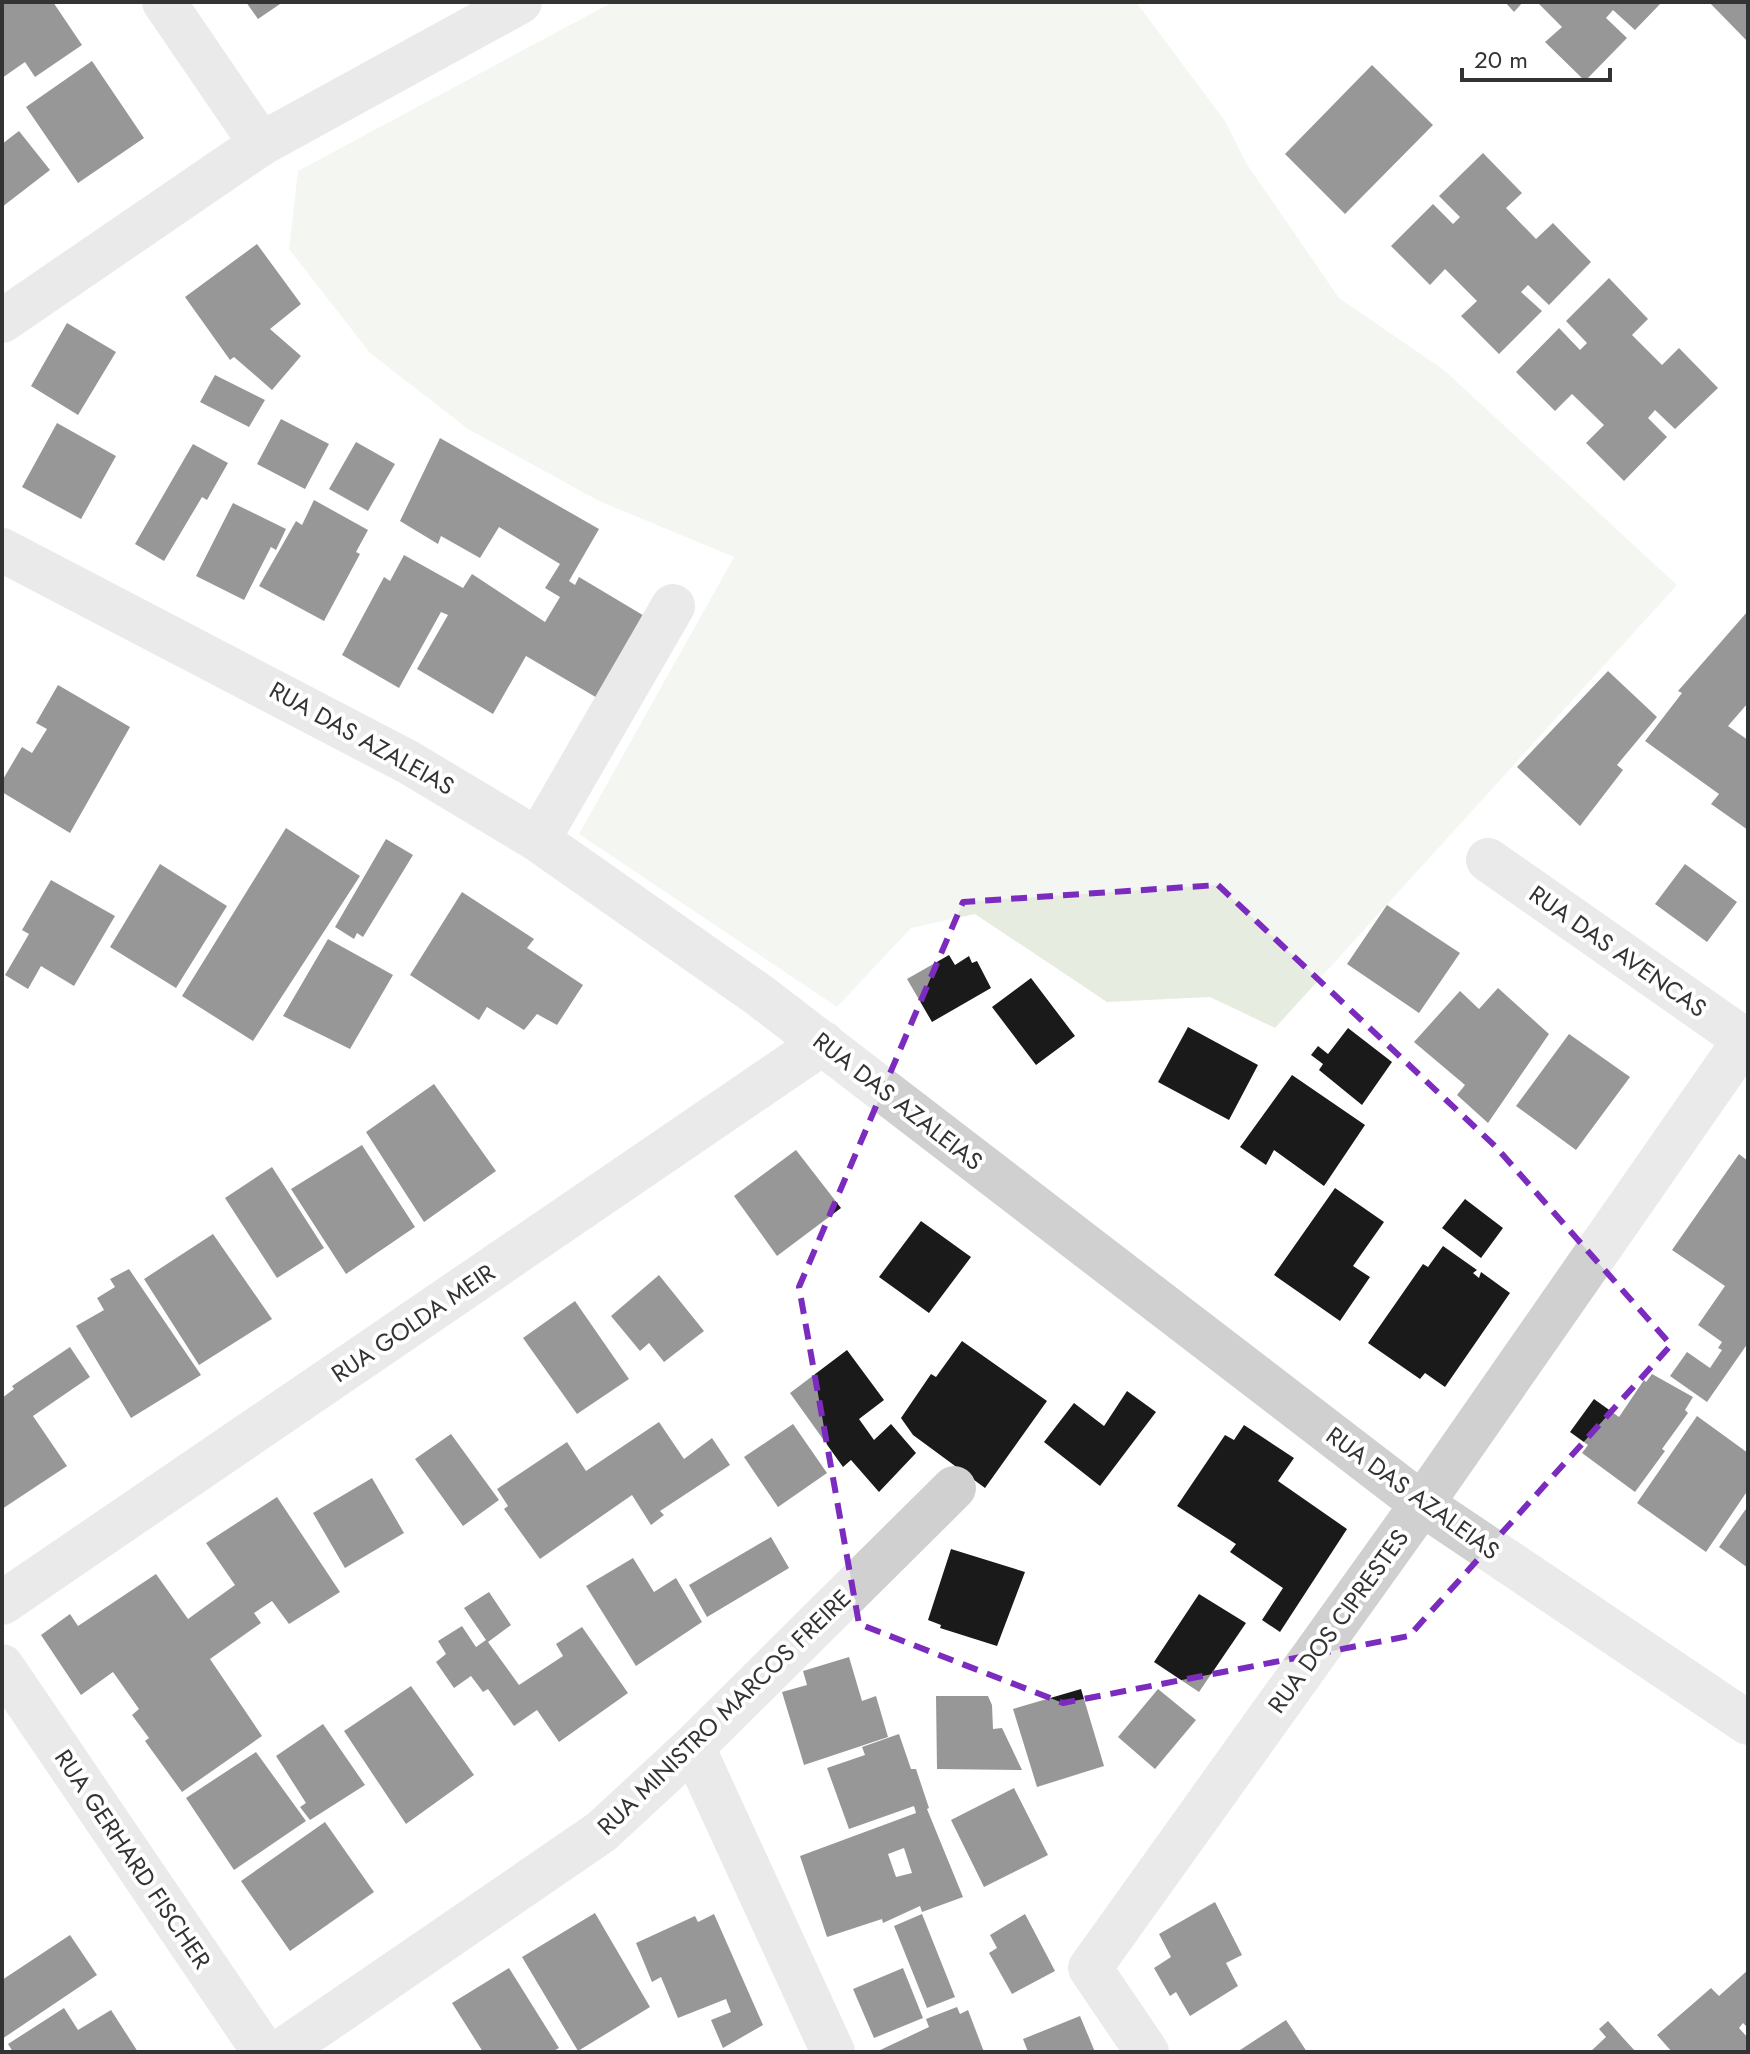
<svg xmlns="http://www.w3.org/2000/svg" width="1750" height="2054" viewBox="0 0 1750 2054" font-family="Jost,sans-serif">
  <rect width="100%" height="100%" fill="#fff"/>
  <path fill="#e6ecdf" d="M613,2H1136L1225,121L1246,163L1339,298L1444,370L1677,585L1275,1028L1210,997L1107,1002L975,914L911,928L837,1007L579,834L734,557L599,501L468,429L370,353L289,249L298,171Z"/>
  <path fill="#1a1a1a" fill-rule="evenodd" d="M2,2H53L82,45L35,77L25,62L2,78Z
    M246,2H283L258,19Z
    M1505,2H1523L1514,12Z
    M1537,2H1662L1635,30L1613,10L1606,18L1627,38L1585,81L1545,42L1562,27Z
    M1709,2H1748V42Z
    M92,61L144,138L78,183L26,107Z
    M1372,65L1433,125L1345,214L1285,154Z
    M19,131L50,170L2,207V144Z
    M1483,153L1522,193L1506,208L1536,239L1553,223L1591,262L1549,305L1528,285L1521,292L1542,311L1499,354L1461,316L1477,301L1445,269L1430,285L1391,246L1433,204L1453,224L1460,217L1439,196Z
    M257,244L301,304L270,329L301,356L272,390L234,357L230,360L185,297Z
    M1609,278L1648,319L1632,335L1662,365L1679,348L1718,388L1675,429L1655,410L1648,418L1667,437L1624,481L1586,443L1604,425L1572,394L1555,411L1516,372L1559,328L1580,350L1587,343L1566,321Z
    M67,323L116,352L78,415L31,386Z
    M215,375L265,400L249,427L200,402Z
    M281,419L329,444L305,489L257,464Z
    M57,423L116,456L81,519L22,487Z
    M440,438L599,529L569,581L575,585L579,577L646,617L599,699L526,656L493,714L417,669L448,615L441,612L399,688L342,655L384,577L390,581L404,555L463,588L472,574L545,622L560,597L545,588L560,564L499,527L480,558L441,536L438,544L400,521Z
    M356,442L395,464L368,511L329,489Z
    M193,444L228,463L207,500L202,497L164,561L135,544Z
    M314,500L368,530L356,552L360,554L324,621L259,586L296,521L302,525Z
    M233,503L286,529L276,550L271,547L244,600L196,576Z
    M1748,611V703L1728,726L1748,740V830L1711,804L1719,794L1645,741L1682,693L1678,691Z
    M1608,671L1657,717L1617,765L1623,770L1580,826L1517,767Z
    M58,685L130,727L70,833L2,792V781L22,747L32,753L47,729L36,723Z
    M286,828L360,876L253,1041L182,996Z
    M386,839L413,855L363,937L357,933L354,939L335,927Z
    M160,864L227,906L176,988L110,947Z
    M1685,864L1737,902L1707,942L1655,904Z
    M51,880L115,916L74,986L41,966L28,989L5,975L29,934L22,930Z
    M462,892L534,939L527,948L583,985L557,1025L537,1014L524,1030L487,1007L479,1020L410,975Z
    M1387,905L1460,953L1419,1013L1347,964Z
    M328,939L393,975L350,1049L283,1016Z
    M949,955L955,965L969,956L972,963L977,961L991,988L932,1022L907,979Z
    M1031,978L1075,1036L1036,1065L992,1007Z
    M1498,988L1549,1034L1488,1123L1457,1095L1465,1085L1414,1042L1460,991L1479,1009Z
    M1188,1027L1258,1065L1229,1120L1158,1082Z
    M1348,1028L1392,1062L1362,1105L1319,1070L1323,1064L1311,1055L1318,1046L1328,1054Z
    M1569,1034L1630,1077L1576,1150L1516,1106Z
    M1292,1075L1365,1125L1324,1186L1274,1150L1266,1165L1240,1147Z
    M434,1084L496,1171L424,1222L366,1132Z
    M362,1145L415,1227L346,1274L291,1189Z
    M796,1150L841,1208L777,1256L734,1196Z
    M1739,1154L1748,1161V1343L1707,1402L1670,1376L1687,1352L1710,1368L1722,1350L1718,1348L1722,1342L1698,1325L1725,1286L1672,1250Z
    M272,1167L324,1248L277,1278L225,1198Z
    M1335,1188L1384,1222L1353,1266L1370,1277L1340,1321L1274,1275Z
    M1465,1199L1503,1228L1481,1258L1442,1228Z
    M921,1221L971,1257L929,1313L879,1277Z
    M213,1234L272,1319L199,1365L144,1279Z
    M1443,1246L1477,1270L1473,1273L1479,1278L1481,1272L1510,1293L1445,1387L1425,1373L1420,1379L1368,1343L1423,1264L1428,1267Z
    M129,1269L201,1375L131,1418L76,1326L104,1310L97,1298L115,1287L110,1279Z
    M659,1275L704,1331L664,1362L649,1343L640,1351L611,1316Z
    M575,1301L629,1379L577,1414L523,1338Z
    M962,1341L1047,1401L985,1488L913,1435L901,1418L931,1374L936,1377Z
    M70,1347L90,1377L33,1416L67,1466L2,1509V1398L14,1389L12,1386Z
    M847,1350L884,1400L859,1419L874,1440L891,1424L916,1453L879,1492L851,1460L843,1467L790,1393Z
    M1652,1374L1693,1397L1685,1410L1688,1413L1662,1449L1665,1451L1635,1492L1582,1453L1588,1445L1570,1432L1594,1399L1619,1417L1644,1380L1646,1382Z
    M1127,1391L1156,1412L1100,1486L1044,1442L1074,1403L1104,1426Z
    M1697,1416L1748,1453V1490L1706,1552L1637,1503Z
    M659,1422L684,1459L712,1438L730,1465L660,1511L664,1515L651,1525L632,1495L540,1559L504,1509L508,1506L497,1489L567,1442L586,1471Z
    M793,1424L827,1473L778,1507L744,1457Z
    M1244,1425L1294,1458L1278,1481L1347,1529L1280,1632L1262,1620L1283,1588L1230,1552L1236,1544L1177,1506L1225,1435L1234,1440Z
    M451,1434L499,1500L463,1526L415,1459Z
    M372,1478L404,1533L345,1568L313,1513Z
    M277,1497L340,1592L289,1624L272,1601L254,1613L261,1623L210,1659L262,1736L182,1792L145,1741L149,1738L132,1715L139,1709L113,1672L81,1695L41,1635L70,1614L78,1626L156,1574L188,1619L235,1585L206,1543Z
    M1748,1506V1568L1719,1547Z
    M771,1537L789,1568L707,1617L689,1585Z
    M951,1549L1025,1572L997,1646L940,1628L941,1625L928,1620Z
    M633,1558L654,1592L676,1578L702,1622L636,1666L586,1586Z
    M489,1592L511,1625L488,1642L519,1685L563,1656L556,1644L582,1627L628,1693L559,1742L537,1710L514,1726L488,1689L483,1692L471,1676L454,1688L436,1662L446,1654L438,1641L462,1626L476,1647L486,1640L464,1608Z
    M1199,1594L1246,1623L1199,1692L1154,1662Z
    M849,1657L862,1701L876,1696L888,1737L804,1765L782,1692L807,1685L803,1671Z
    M411,1686L474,1775L406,1824L344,1731Z
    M1081,1689L1104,1766L1037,1787L1013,1709Z
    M1158,1689L1196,1720L1155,1769L1118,1737Z
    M936,1696H988L992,1705L993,1729L1002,1728L1022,1770L937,1769Z
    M323,1724L365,1785L310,1820L300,1807L306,1803L276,1756Z
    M899,1734L911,1769H916L929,1808L927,1809L963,1897L922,1912L920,1906L883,1923L882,1919L827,1937L800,1856L916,1813L914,1806L849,1829L827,1768L865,1755L862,1747ZM904,1848L912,1873L896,1877L888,1854Z
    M256,1752L306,1821L234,1870L186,1798Z
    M1014,1788L1048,1855L984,1887L951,1820Z
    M325,1822L374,1892L290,1951L241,1881Z
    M1215,1902L1242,1955L1226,1963L1238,1986L1190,2016L1176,1992L1170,1996L1154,1968L1171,1957L1159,1934Z
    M595,1913L650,2007L578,2051L522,1957Z
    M714,1914L763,2025L723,2048L711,2020L731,2012L726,1999L678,2018L661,1977L652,1982L636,1943L695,1916L698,1922Z
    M922,1914L955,1997L927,2008L894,1926Z
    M1025,1914L1055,1971L1012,1994L989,1953L997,1948L990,1935Z
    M70,1935L97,1975L2,2039V1980Z
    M509,1968L559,2048L552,2052H483L452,2003Z
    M903,1968L923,2018L874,2038L853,1989Z
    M1748,1970V2028L1743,2023L1739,2028L1748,2038V2052H1672L1657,2035L1711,1988L1719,1996Z
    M957,2007L960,2014L968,2010L984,2052H876L929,2027L926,2019Z
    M64,2008L78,2030L111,2010L138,2052H13L8,2044Z
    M1080,2016L1095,2052H1028L1023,2039Z
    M1286,2020L1307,2052H1237Z
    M1608,2021L1624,2039L1636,2052H1590L1606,2037L1599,2029Z"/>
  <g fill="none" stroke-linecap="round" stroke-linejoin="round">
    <path stroke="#d0d0d0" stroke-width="44" d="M164,2L261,144
      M2,321L261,144L520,2
      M2,550L408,762L538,840L759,995L1422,1504L1748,1723
      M538,840L673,606
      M1488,860L1748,1042
      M2,1603L823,1043
      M2,1666L264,2052
      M693,1747L833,2052
      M280,2052L601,1832L693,1747L954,1488
      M1147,2052L1090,1968L1422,1504L1748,1035"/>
  </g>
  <path d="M0 0H1750V2054H0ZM1218,885L1495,1146L1671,1345L1409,1636L1063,1703L859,1624L799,1287L963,902Z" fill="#fff" fill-opacity=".55" fill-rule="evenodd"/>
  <path fill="none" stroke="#7b2cbf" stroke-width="6" stroke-dasharray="16 10" stroke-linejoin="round" d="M1218,885L1495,1146L1671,1345L1409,1636L1063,1703L859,1624L799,1287L963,902Z"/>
  <g text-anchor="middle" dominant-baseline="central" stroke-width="8" stroke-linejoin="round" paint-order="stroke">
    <g font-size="24" fill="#333" stroke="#fff">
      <text transform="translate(362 738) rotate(29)">RUA DAS AZALEIAS</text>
      <text transform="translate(1618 951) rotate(35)">RUA DAS AVENCAS</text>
      <text transform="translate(898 1101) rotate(38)">RUA DAS AZALEIAS</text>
      <text transform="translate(413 1323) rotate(-34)">RUA GOLDA MEIR</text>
      <text transform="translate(1413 1493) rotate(36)">RUA DAS AZALEIAS</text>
      <text transform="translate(1338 1621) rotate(-54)">RUA DOS CIPRESTES</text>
      <text transform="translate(724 1712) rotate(-44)">RUA MINISTRO MARCOS FREIRE</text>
      <text transform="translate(133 1859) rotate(56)">RUA GERHARD FISCHER</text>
    </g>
  </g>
  <rect width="1750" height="2054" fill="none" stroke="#333333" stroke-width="8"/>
  <path d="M1462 68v12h148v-12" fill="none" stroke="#333333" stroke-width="4"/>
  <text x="1474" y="68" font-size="24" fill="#333333" stroke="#ffffff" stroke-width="6" paint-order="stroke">20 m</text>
</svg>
